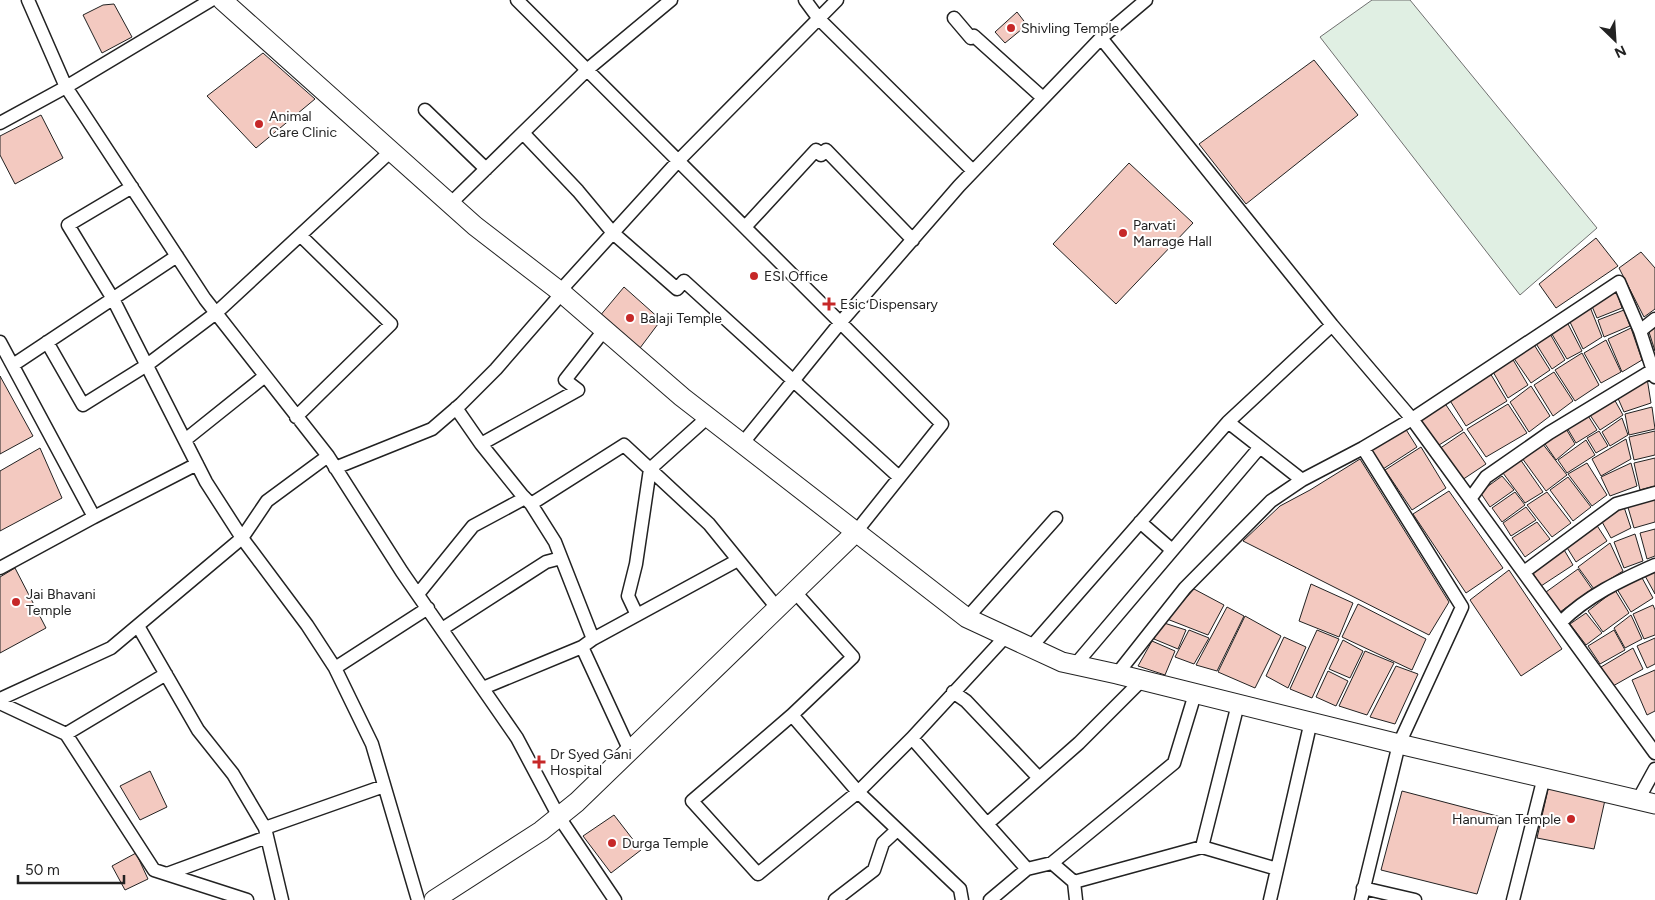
<svg xmlns="http://www.w3.org/2000/svg" width="1655" height="900" viewBox="0 0 1655 900" font-family="Figtree,sans-serif">
  <rect width="100%" height="100%" fill="#fff"/>
  <path fill="#e0efe3" stroke="#6f6f6f" d="M1372,0H1410L1597,228L1520,295L1320,37Z"/>
  <path fill="#f3c9c0" stroke="#222" d="M114,4L132,37L102,53L83,15L103,5Z
    M1017,12L1027,25L1005,43L995,32Z
    M263,53L315,99L256,148L207,96Z
    M1314,60L1358,115L1246,204L1199,144Z
    M41,115L63,158L15,184L0,155V136Z
    M1129,163L1193,223L1116,304L1053,244Z
    M1596,238L1618,266L1556,308L1539,284Z
    M1641,252L1655,268V309L1644,317L1619,268Z
    M624,287L661,320L640,348L599,317Z
    M1616,290L1622,308L1597,318L1591,304Z
    M1590,307L1602,337L1583,349L1569,320Z
    M1624,310L1630,326L1604,337L1598,320Z
    M1567,322L1582,351L1567,359L1550,331Z
    M1631,328L1642,360L1622,372L1608,339Z
    M1655,328V351L1649,332Z
    M1549,332L1565,360L1552,369L1535,342Z
    M1606,340L1621,372L1601,383L1584,353Z
    M1533,343L1550,370L1531,383L1513,357Z
    M1582,353L1599,385L1575,401L1555,370Z
    M1512,358L1528,385L1508,398L1492,370Z
    M1554,372L1573,401L1553,416L1534,385Z
    M1490,373L1507,401L1466,426L1449,399Z
    M0,376L33,436L0,454Z
    M1647,378L1651,403L1624,412L1617,396Z
    M1531,386L1550,416L1529,432L1510,402Z
    M1613,397L1623,415L1600,430L1588,412Z
    M1444,402L1463,430L1439,445L1419,419Z
    M1508,404L1527,433L1486,457L1467,429Z
    M1652,407L1655,429L1629,435L1625,414Z
    M1587,414L1597,430L1576,443L1566,426Z
    M1622,418L1628,435L1610,446L1602,432Z
    M1565,427L1575,444L1556,460L1543,441Z
    M1405,428L1417,447L1383,469L1372,450Z
    M1599,431L1608,446L1596,453L1587,438Z
    M1655,431V455L1634,460L1629,437Z
    M1464,432L1486,464L1462,480L1439,449Z
    M1626,439L1631,459L1601,476L1592,459Z
    M1586,440L1595,455L1567,473L1558,460Z
    M1542,443L1567,475L1546,491L1522,458Z
    M1421,447L1446,488L1412,510L1385,470Z
    M40,448L62,498L0,531V471Z
    M1655,458V486L1640,490L1634,463Z
    M1360,459L1449,602L1429,635L1243,541L1280,506L1310,490Z
    M1520,459L1543,492L1525,503L1503,473Z
    M1587,463L1607,495L1592,506L1568,474Z
    M1631,463L1637,486L1610,496L1601,477Z
    M1502,476L1514,490L1490,507L1480,492Z
    M1568,477L1591,507L1573,521L1550,490Z
    M1449,491L1503,568L1466,593L1413,514Z
    M1515,492L1525,505L1502,522L1492,508Z
    M1547,492L1571,523L1552,537L1527,505Z
    M1655,498V522L1634,528L1627,504Z
    M1526,507L1536,520L1511,536L1503,523Z
    M1624,507L1631,528L1611,538L1601,520Z
    M1537,522L1550,539L1525,557L1512,538Z
    M1596,524L1607,541L1576,562L1566,546Z
    M1655,529V556L1647,559L1640,533Z
    M1635,534L1643,561L1624,568L1614,542Z
    M1610,543L1623,571L1594,589L1578,567Z
    M1563,548L1573,565L1541,586L1531,570Z
    M15,568L46,628L0,653V577Z
    M1578,569L1592,589L1560,612L1546,592Z
    M1655,569V594L1644,574Z
    M1509,570L1562,649L1521,676L1470,600Z
    M1641,576L1653,598L1631,612L1617,589Z
    M1311,584L1353,603L1339,637L1299,621Z
    M1194,589L1224,605L1208,635L1167,619Z
    M1615,590L1629,613L1603,632L1588,611Z
    M1358,604L1426,639L1412,670L1342,637Z
    M1653,605L1655,610V635L1644,639L1633,614Z
    M1227,607L1244,616L1217,671L1196,665Z
    M1586,613L1602,633L1586,645L1570,624Z
    M1631,615L1642,639L1625,648L1614,628Z
    M1245,616L1281,636L1255,688L1218,672Z
    M1161,622L1186,630L1178,649L1154,639Z
    M1189,630L1209,638L1194,664L1175,657Z
    M1317,630L1339,639L1312,698L1290,689Z
    M1614,630L1625,650L1600,664L1588,646Z
    M1284,637L1306,647L1288,688L1266,676Z
    M1655,638V664L1647,668L1637,646Z
    M1343,640L1363,651L1350,678L1329,669Z
    M1152,641L1175,651L1165,675L1138,666Z
    M1633,648L1643,669L1613,686L1601,667Z
    M1365,651L1394,663L1367,715L1339,706Z
    M1396,666L1418,674L1395,724L1370,717Z
    M1655,670V711L1647,715L1632,680Z
    M1328,671L1348,681L1336,706L1316,697Z
    M150,771L167,807L140,820L120,786Z
    M1549,785L1605,800L1594,849L1537,838Z
    M1402,791L1501,817L1477,894L1381,870Z
    M614,815L641,850L611,873L583,836Z
    M136,853L148,879L125,890L112,866Z"/>
  <g fill="none" stroke-linecap="round" stroke-linejoin="round">
    <g stroke="#222" stroke-width="15">
      <path id="street" d="M28,0L66,87L205,299L328,456L402,572L517,738L559,817L615,900
        M517,0L942,424L855,533
        M805,0L819,19L973,171
        M954,18L971,38L974,36L1043,98
        M1101,38L1146,0
        M425,110L486,169
        M0,123L66,87L211,0
        M523,133L578,191L613,233L677,289L684,281L899,477
        M132,187L68,225L113,299L206,482L242,538L307,625L335,668L372,744L418,900
        M450,204L588,69L671,0
        M745,227L816,150L821,155L826,150L913,240
        M560,291L679,160L837,0
        M1655,319L1640,331L1655,377
        M0,342L94,517L0,568
        M47,342L83,405L147,365L216,313L391,151
        M13,365L177,256
        M456,408L481,444
        M296,417L391,324L301,236
        M185,440L265,376
        M742,444L840,323L959,186L1101,38L1332,325L1412,419L1655,753
        M335,468L432,429L461,404L496,369L562,293
        M1302,480L1228,422L1332,325
        M1470,499L1486,477L1549,433L1653,370
        M531,504L522,495L481,444L578,390L565,380L605,329
        M94,517L197,464
        M1140,522L1172,550
        M1524,572L1616,504L1655,493
        M795,592L853,657L792,715L858,792L912,738
        M418,594L473,526L525,498
        M637,615L628,596L636,564L650,469L708,417
        M967,618L1056,518
        M1561,622C1587,596 1621,580 1655,565
        M138,626L198,730L233,774L265,828L282,900
        M442,629L546,562L561,558
        M1006,636L912,738L987,824L1079,743L1141,681
        M593,639L738,560
        M1031,647L1228,422
        M1075,665L1260,447
        M335,668L428,608
        M1117,674L1185,588L1271,501L1302,480L1363,448L1412,419L1619,282L1640,331
        M483,688L582,647
        M953,692L966,701L1039,778
        M0,699L111,648L242,538L267,501L328,456
        M0,703L66,734L154,870L247,900
        M792,715L692,801L758,874L858,792L960,889L962,900
        M66,734L166,674
        M630,751L582,647L593,639L555,542L531,504L624,445L709,524L778,609
        M1638,800L1655,769
        M987,824L1027,869L1052,863L1074,882L1076,900
        M265,828L384,786
        M1202,847L1277,869
        M1052,863L1174,763L1195,694
        M167,874L267,837
        M1074,882L1202,847L1238,704
        M1363,888L1415,900
        M835,900L874,870L883,843L897,830
        M990,900L1027,869
        M1270,900L1311,721
        M1361,900L1399,744L1462,607L1363,448
        M1513,900L1544,777"/>
    </g>
    <g stroke="#222" stroke-width="21">
      <path id="secondary" d="M222,0L475,226L562,293L682,397L967,618L1062,662L1117,674L1399,744L1655,804
        M434,900L541,831L577,802L855,533"/>
    </g>
    <use href="#street" stroke="#fff" stroke-width="12"/>
    <use href="#secondary" stroke="#fff" stroke-width="19"/>
  </g>
  <g fill="#c62828" stroke="#fff" stroke-width="2">
    <circle cx="1011" cy="28" r="5"/>
    <circle cx="259" cy="124" r="5"/>
    <circle cx="1123" cy="233" r="5"/>
    <circle cx="754" cy="276" r="5"/>
    <path d="M826.5 296.5h5v5h5v5h-5v5h-5v-5h-5v-5h5z"/>
    <circle cx="630" cy="318" r="5"/>
    <circle cx="16" cy="602" r="5"/>
    <path d="M536.5 754.5h5v5h5v5h-5v5h-5v-5h-5v-5h5z"/>
    <circle cx="1571" cy="819" r="5"/>
    <circle cx="612" cy="843" r="5"/>
  </g>
  <g text-anchor="middle" dominant-baseline="central" stroke-width="4" stroke-linejoin="round" paint-order="stroke">
    <g font-size="14" fill="#222" stroke="#fff" text-anchor="start">
      <text x="1021" y="28">Shivling Temple</text>
      <text x="269" y="116">Animal<tspan x="269" dy="16">Care Clinic</tspan></text>
      <text x="1133" y="225">Parvati<tspan x="1133" dy="16">Marrage Hall</tspan></text>
      <text x="764" y="276">ESI Office</text>
      <text x="840" y="304">Esic Dispensary</text>
      <text x="640" y="318">Balaji Temple</text>
      <text x="26" y="594">Jai Bhavani<tspan x="26" dy="16">Temple</tspan></text>
      <text x="550" y="754">Dr Syed Gani<tspan x="550" dy="16">Hospital</tspan></text>
      <text x="1561" y="819" text-anchor="end">Hanuman Temple</text>
      <text x="622" y="843">Durga Temple</text>
    </g>
  </g>
  <g transform="translate(1615 40) rotate(155)" stroke="#ffffff" stroke-width="4" paint-order="stroke">
  <path d="M0-4L9 19L0 12L-9 19Z" fill="#222222"/>
  <text y="-8" font-size="14" font-weight="bold" text-anchor="middle" fill="#222222">N</text>
  </g>
  <path d="M18 875v8h106v-8" fill="none" stroke="#222222" stroke-width="2.5"/>
  <text x="25" y="875" font-size="15" fill="#222222" stroke="#ffffff" stroke-width="4" paint-order="stroke">50 m</text>
</svg>
